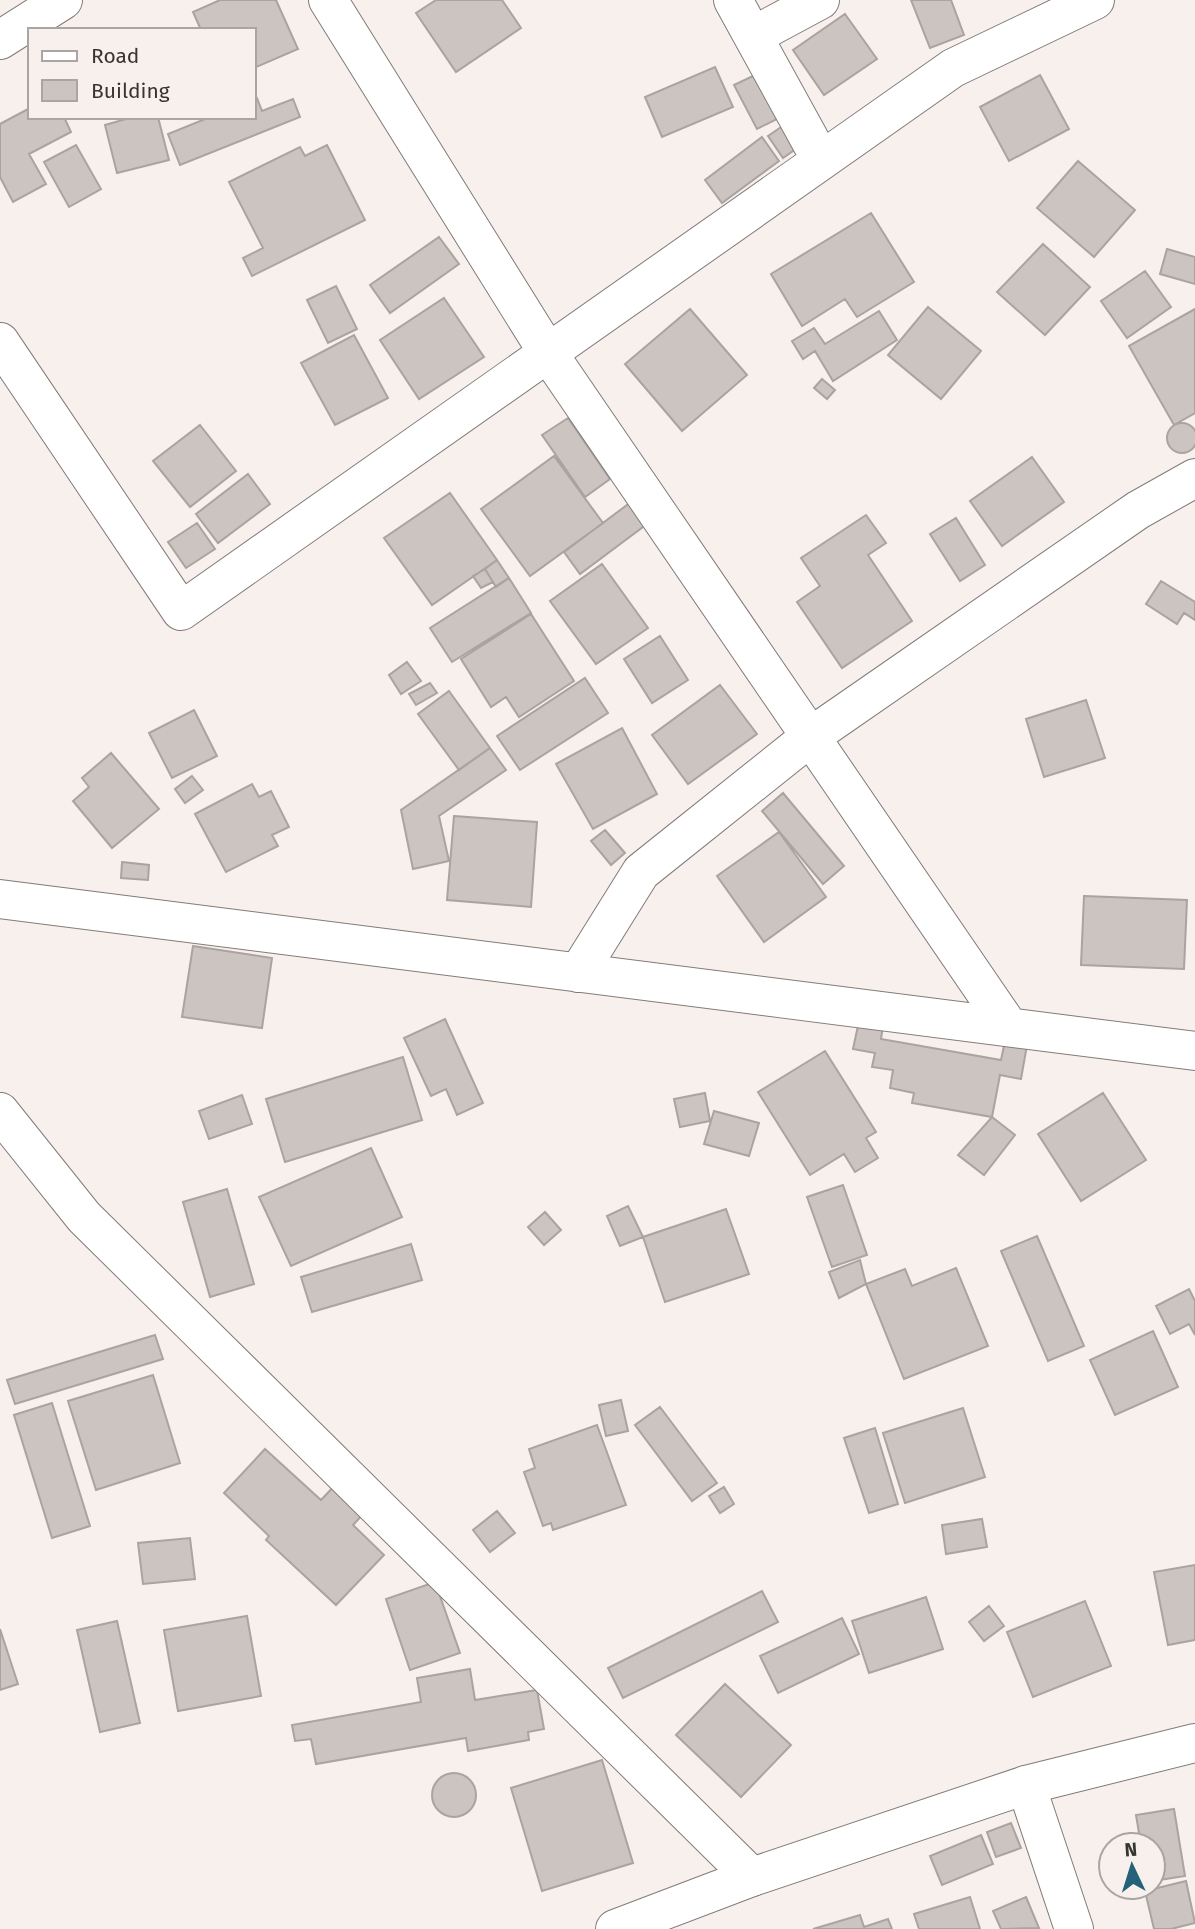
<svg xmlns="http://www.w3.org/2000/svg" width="1195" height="1929" viewBox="0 0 1195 1929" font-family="'Fira Sans',sans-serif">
  <rect width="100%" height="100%" fill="#f7f0ed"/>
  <path fill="#cbc4c0" stroke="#aaa3a0" stroke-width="2" d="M220,0H276L298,49L254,68V30H201L193,12Z
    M436,0H502L521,28L456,72L416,13Z
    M911,0H951L964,35L930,48Z
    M845,14L877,59L824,95L793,50Z
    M715,67L733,107L662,137L645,97Z
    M759,73L781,117L757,129L734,85Z
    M1040,75L1069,129L1009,161L980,107Z
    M257,98L262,111L293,99L300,117L180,165L168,134L210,117H254V100Z
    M30,108V117H64L71,132L29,154L46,184L13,202L0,177V124Z
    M133,117H158L169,160L117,173L105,125Z
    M784,125L800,146L783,158L768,136Z
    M762,137L779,161L722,203L705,180Z
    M76,145L101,189L69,207L44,162Z
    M327,145L365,220L252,276L243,258L263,248L229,182L300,147L305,156Z
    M1078,161L1135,210L1094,257L1037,208Z
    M871,213L914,282L857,317L845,299L802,326L771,274Z
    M439,237L459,264L390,313L370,285Z
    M1043,244L1090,287L1045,335L997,292Z
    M1167,249L1195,257V284L1160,274Z
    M1145,271L1171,307L1127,338L1101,301Z
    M336,286L357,329L328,343L307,300Z
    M444,298L484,357L419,399L380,340Z
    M928,307L981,351L941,399L888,355Z
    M690,309L747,375L682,431L625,364Z
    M1195,309V413L1174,425L1129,346Z
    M879,311L897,340L833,381L815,351L803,359L792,341L814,328L825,344Z
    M354,335L388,398L335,425L301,363Z
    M822,379L835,390L827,399L814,388Z
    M568,418L610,479L585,497L542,435Z
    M1167 438a15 15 0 1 1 30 0a15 15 0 1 1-30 0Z
    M200,425L236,471L190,507L153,461Z
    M554,456L603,523L530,576L481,509Z
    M1032,457L1064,502L1002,546L970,501Z
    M248,474L270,504L218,543L196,514Z
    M450,493L497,560L432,605L384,538Z
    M631,502L647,524L580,574L564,552Z
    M866,515L886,543L868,555L912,621L842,668L797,602L820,586L801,558Z
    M956,518L985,565L960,581L930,534Z
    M197,523L215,549L186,568L168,542Z
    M497,560L509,578L496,587L485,569Z
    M602,564L648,628L596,664L550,601Z
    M485,569L493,582L481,588L473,576Z
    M509,578L531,613L452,662L430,628Z
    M1161,581L1195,602V620L1184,613L1177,624L1146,604Z
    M531,614L574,681L519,717L506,697L491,707L461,659Z
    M660,636L688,680L652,703L624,659Z
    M407,662L421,681L401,694L389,675Z
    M585,678L608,713L520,770L497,736Z
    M430,683L437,693L416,705L409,694Z
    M720,685L757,734L688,784L652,735Z
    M449,691L490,748L459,770L418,714Z
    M1086,700L1105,758L1044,777L1026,719Z
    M194,710L217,756L172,778L149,733Z
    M622,728L657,794L593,829L556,764Z
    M490,748L506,770L439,816L449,861L413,869L401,810Z
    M111,753L159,809L112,848L73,801L89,787L82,778Z
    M192,776L203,790L185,803L175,789Z
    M252,784L259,797L271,791L289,827L272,835L278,846L226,872L195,814Z
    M783,793L844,866L823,884L762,811Z
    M454,816L537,822L531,907L447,900Z
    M605,830L625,853L611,865L591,841Z
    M779,832L826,897L764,942L717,876Z
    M122,862L149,865L148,880L121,878Z
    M1084,896L1187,900L1184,969L1081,965Z
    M193,946L272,958L262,1028L182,1017Z
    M445,1019L483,1103L457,1115L446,1089L431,1096L404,1038Z
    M859,1021L883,1025L881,1039L1001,1060L1005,1041L1027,1045L1021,1079L1000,1075L992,1117L912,1103L914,1093L890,1088L893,1070L872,1067L875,1053L853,1049Z
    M825,1051L876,1132L866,1138L878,1158L855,1172L844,1154L810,1175L758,1092Z
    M403,1057L422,1120L285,1162L266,1099Z
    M705,1093L710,1121L680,1127L674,1099Z
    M1103,1093L1146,1160L1081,1201L1038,1134Z
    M242,1095L252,1124L209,1139L199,1111Z
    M714,1111L759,1123L749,1156L704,1144Z
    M992,1117L1015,1135L984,1175L958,1155Z
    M371,1148L402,1217L291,1266L259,1197Z
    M843,1185L867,1255L832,1267L807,1197Z
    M227,1189L254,1284L210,1297L183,1202Z
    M628,1206L643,1237L620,1246L607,1216Z
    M726,1209L749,1274L665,1302L643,1237Z
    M545,1212L561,1230L544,1245L528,1227Z
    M1037,1236L1084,1346L1048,1361L1001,1251Z
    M411,1244L422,1280L312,1312L301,1277Z
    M860,1260L866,1284L839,1298L829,1272Z
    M956,1268L988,1346L904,1379L866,1284L905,1269L912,1286Z
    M1189,1289L1195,1301V1335L1189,1324L1170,1334L1156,1306Z
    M1153,1331L1178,1387L1115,1415L1090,1360Z
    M155,1335L163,1359L15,1404L7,1380Z
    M153,1375L180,1463L96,1490L68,1401Z
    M621,1400L628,1431L606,1436L599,1405Z
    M52,1403L90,1526L52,1538L14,1415Z
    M660,1407L717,1483L692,1501L635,1425Z
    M963,1408L985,1477L905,1503L883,1433Z
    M597,1425L626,1505L553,1530L551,1523L543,1526L524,1472L535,1468L529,1449Z
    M875,1428L898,1504L869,1513L844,1438Z
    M265,1449L321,1500L337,1483L366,1511L353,1525L384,1555L336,1605L266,1540L269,1536L224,1493Z
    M724,1487L734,1504L720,1513L709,1496Z
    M497,1511L515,1533L490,1552L473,1530Z
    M982,1519L987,1547L946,1554L942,1525Z
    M190,1538L195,1579L143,1584L138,1543Z
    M1195,1565V1640L1168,1645L1154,1572Z
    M435,1582L460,1653L410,1670L386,1599Z
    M762,1591L778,1622L623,1698L608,1668Z
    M926,1597L943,1649L869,1673L852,1621Z
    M1085,1601L1111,1666L1033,1697L1007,1632Z
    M989,1606L1004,1626L984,1641L969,1622Z
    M247,1616L261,1696L178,1711L164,1630Z
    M842,1618L859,1654L778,1693L760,1656Z
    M117,1621L140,1723L100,1732L77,1630Z
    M0,1629L18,1684L0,1690Z
    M470,1669L475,1700L537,1690L544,1729L528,1732L529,1740L468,1751L466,1738L316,1764L311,1739L295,1741L292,1725L421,1702L417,1678Z
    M725,1684L791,1745L741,1797L676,1735Z
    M602,1760L633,1863L542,1891L511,1788Z
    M432 1795a22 22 0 1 1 44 0a22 22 0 1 1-44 0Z
    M1174,1809L1185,1876L1153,1881V1845H1141L1136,1815Z
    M1011,1823L1021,1848L996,1857L987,1832Z
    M981,1835L993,1864L942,1885L930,1856Z
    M1186,1881L1195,1923L1171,1929H1154L1145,1891Z
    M970,1897L980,1929H919L914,1914Z
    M1026,1897L1039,1928L1001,1929L993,1911Z
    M860,1915L864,1927L888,1919L892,1929H813Z"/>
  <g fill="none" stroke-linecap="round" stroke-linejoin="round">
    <g stroke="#827b78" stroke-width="40">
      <path id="street" d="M328,0L548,353L1009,1027
        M733,0L821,160
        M753,36L820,0
        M0,40L63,0
        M0,342L181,611L953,68L1095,0
        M0,899L1195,1051
        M578,973L641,872L810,737L1138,510L1195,478
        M0,1112L84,1217L752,1877
        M1026,1785L1074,1929"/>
    </g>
    <g stroke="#827b78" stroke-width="40">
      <path id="secondary" d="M615,1929L752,1877L1026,1785L1195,1743"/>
    </g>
    <use href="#street" stroke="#fff" stroke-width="38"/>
    <use href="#secondary" stroke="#fff" stroke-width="38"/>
  </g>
  <rect x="28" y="28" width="228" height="91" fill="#f7f0ed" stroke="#aaa5a3" stroke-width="2"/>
  <rect x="42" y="51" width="35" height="10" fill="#ffffff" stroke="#aaa5a3" stroke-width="2"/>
  <text x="91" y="63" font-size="21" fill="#373533">Road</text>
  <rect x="42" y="80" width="35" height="21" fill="#cbc4c0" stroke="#aaa5a3" stroke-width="2"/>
  <text x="91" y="98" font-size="21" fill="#373533">Building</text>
  <g transform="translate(1132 1866) rotate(356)"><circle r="33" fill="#f7f0ed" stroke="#aaa5a3" stroke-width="2"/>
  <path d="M0-5L12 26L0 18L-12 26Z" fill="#236278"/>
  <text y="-10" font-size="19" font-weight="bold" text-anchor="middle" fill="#373533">N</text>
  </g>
</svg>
